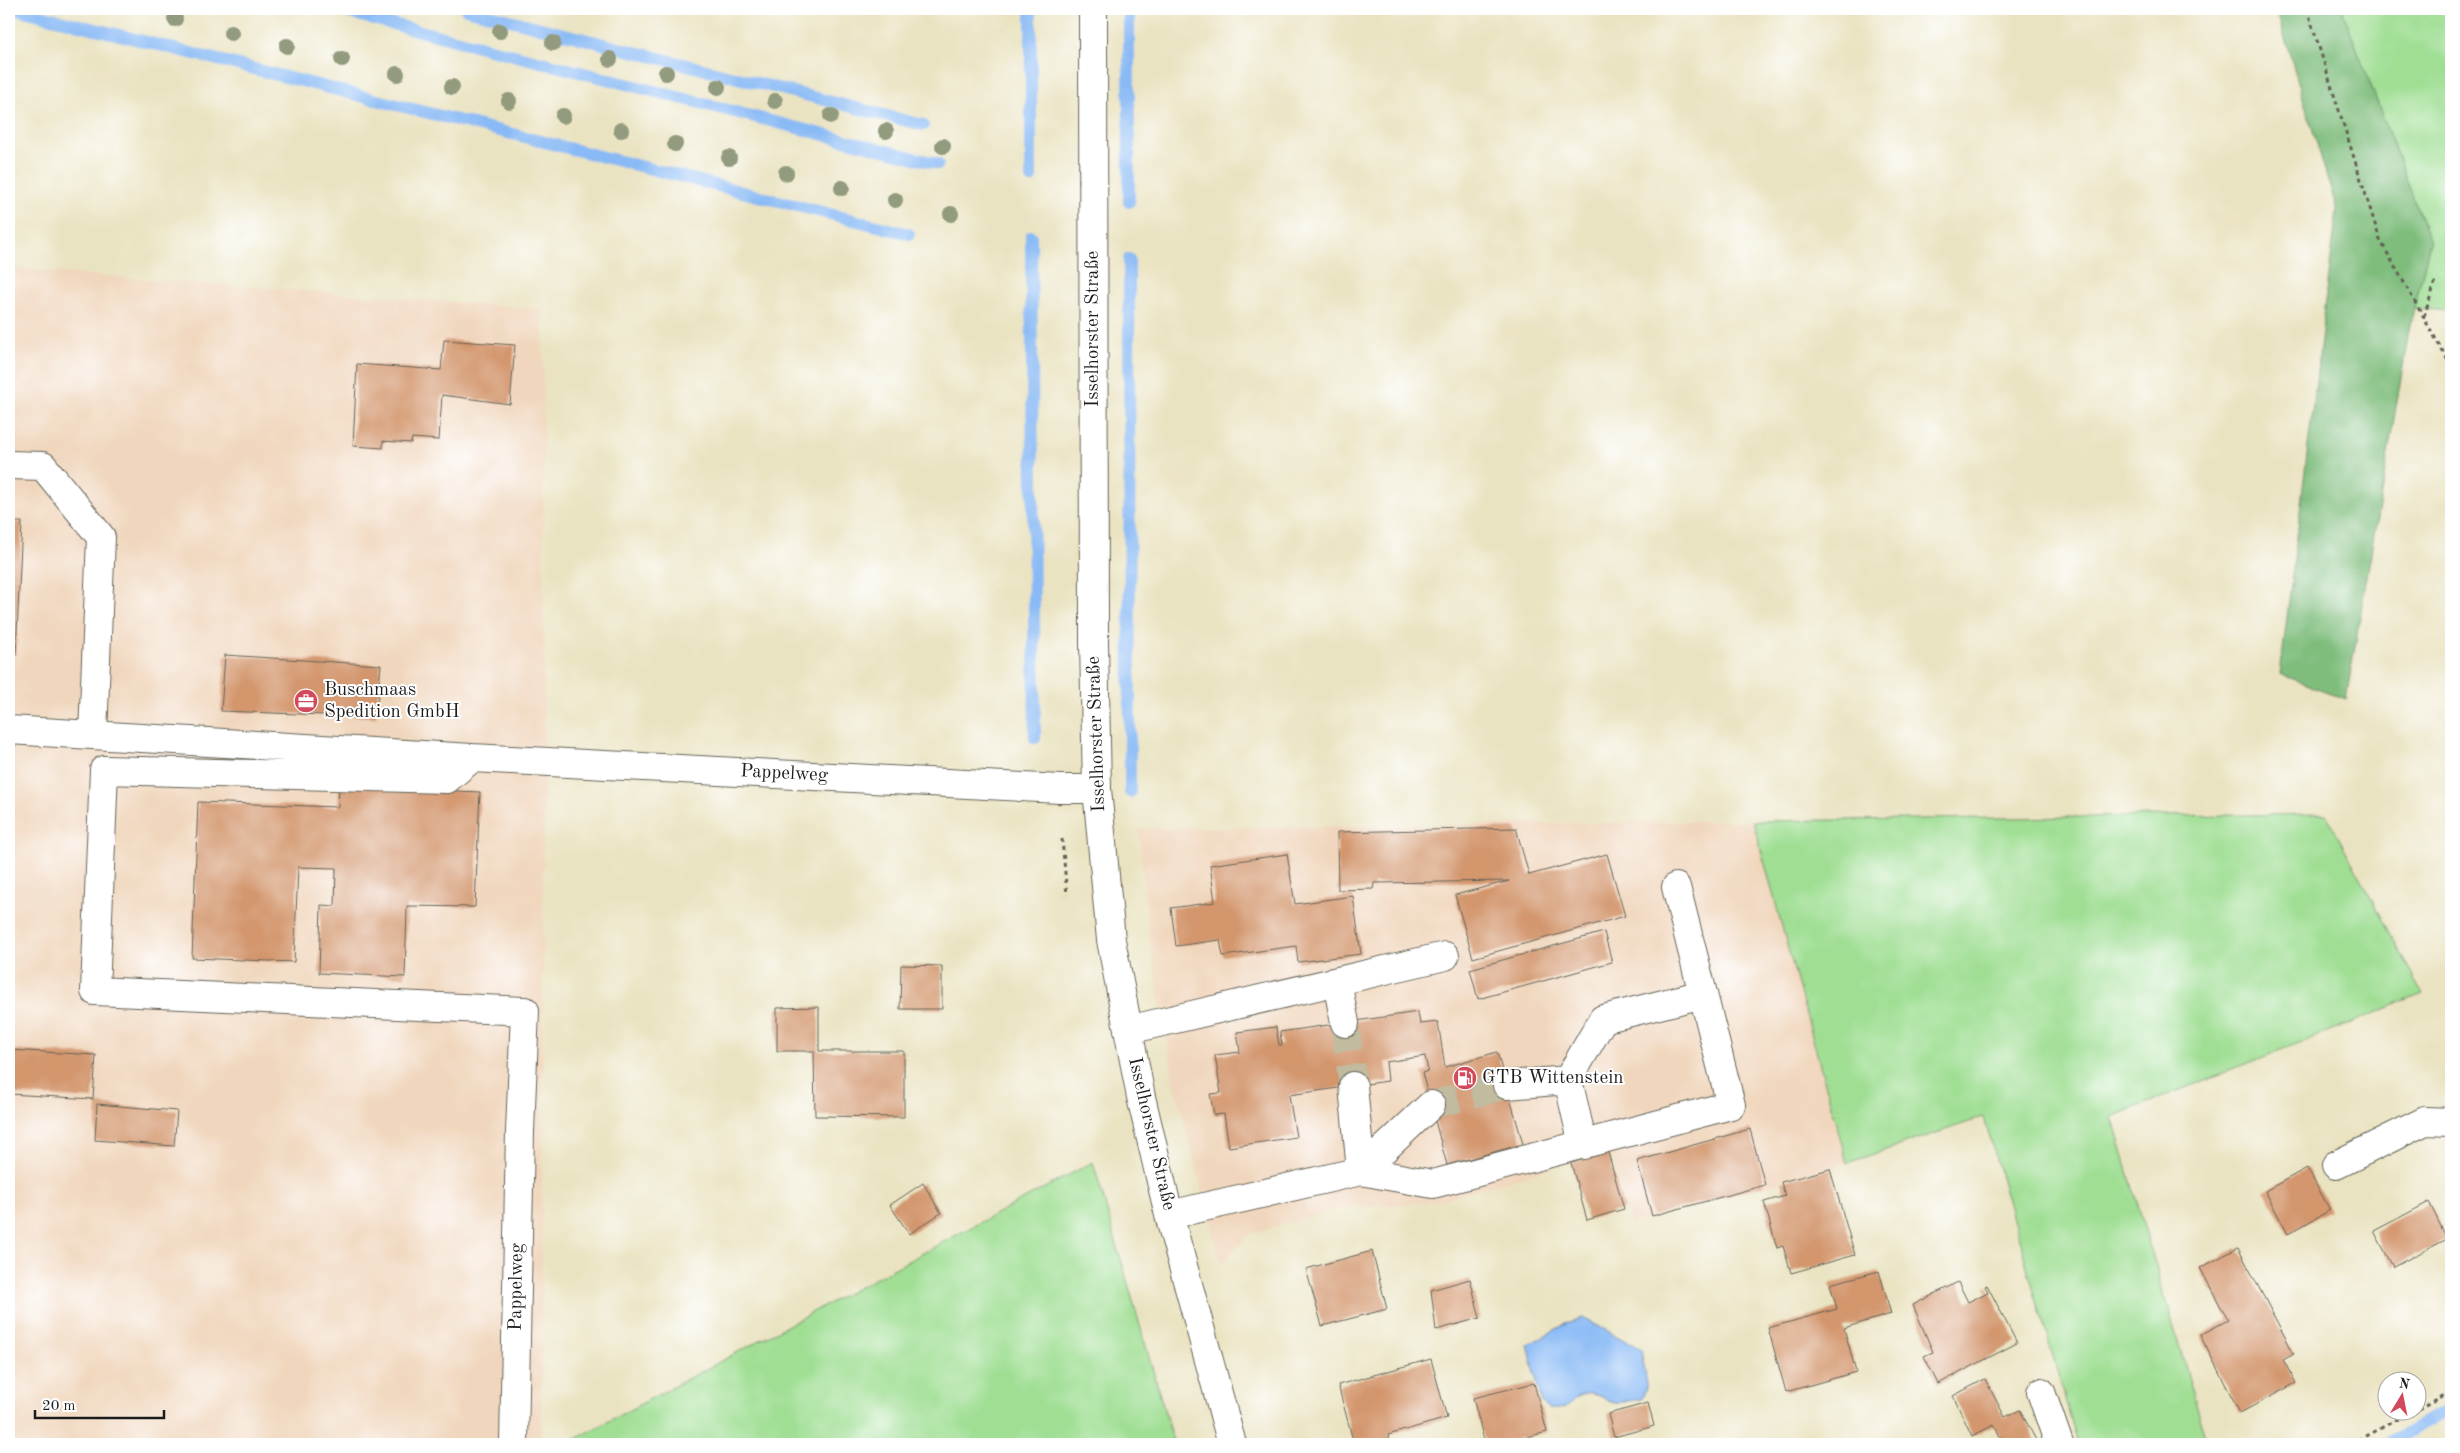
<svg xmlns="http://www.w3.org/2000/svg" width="2460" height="1453" viewBox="0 0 2460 1453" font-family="'Old Standard TT',serif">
  <rect width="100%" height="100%" fill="#fff"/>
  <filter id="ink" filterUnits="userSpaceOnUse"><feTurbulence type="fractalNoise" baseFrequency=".02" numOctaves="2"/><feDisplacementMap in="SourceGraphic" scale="10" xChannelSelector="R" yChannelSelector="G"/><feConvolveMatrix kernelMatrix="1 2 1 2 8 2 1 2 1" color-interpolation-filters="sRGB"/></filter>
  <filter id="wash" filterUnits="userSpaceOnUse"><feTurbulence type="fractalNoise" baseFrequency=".0096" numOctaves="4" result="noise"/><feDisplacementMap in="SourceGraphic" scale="20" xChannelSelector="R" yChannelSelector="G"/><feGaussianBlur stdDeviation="1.12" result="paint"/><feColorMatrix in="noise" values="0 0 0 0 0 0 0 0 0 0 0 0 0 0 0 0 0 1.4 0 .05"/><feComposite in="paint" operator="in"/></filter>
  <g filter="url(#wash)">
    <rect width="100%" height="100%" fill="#eae3c1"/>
    <path fill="#f0d6bc" d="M9,269L543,309L544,722L541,1444H9Z
      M1753,821L1847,1163L1630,1224L1610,1151L1435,1202L1348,1207L1249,1234L1221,1264L1174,1082L1149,935L1139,829Z"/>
    <path fill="#9fde93" stroke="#5e7d58" d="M2342,9H2451V311L2414,308L2430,242Z
      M2326,814L2423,994L2112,1117L2208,1444H2078L1984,1117L1847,1163L1753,821Z
      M1093,1162L1174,1444H566Z"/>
    <path fill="#7fbd7d" stroke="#4e6c4c" d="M2276,9H2342L2430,242L2410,325L2346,699L2280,674L2337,210Z"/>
    <path fill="#89baf5" stroke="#526b88" d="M1583,1318L1641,1349L1647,1384L1642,1399C1634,1400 1623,1403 1615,1402C1605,1400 1595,1392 1585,1394C1565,1398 1577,1411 1548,1409L1542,1403L1528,1345L1567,1323Z"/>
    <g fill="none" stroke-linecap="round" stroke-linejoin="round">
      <path stroke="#89baf5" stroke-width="12" d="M16,9L909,234
        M334,9L938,164
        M466,9L923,125
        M1031,178V9
        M1129,202V9
        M1031,236L1035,738
        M1129,259L1130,792
        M2386,1444L2451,1409"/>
    </g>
    <g id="blocks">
      <path fill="#d3966d" d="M444,340L515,345L510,404L442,395L439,440L412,438L411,443L383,441V448L353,446L357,364L441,370Z
        M9,522H22L16,655H9Z
        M225,655L381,665L376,717L221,711Z
        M339,786L480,792L475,907L407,906L405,977L319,973L321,905L335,906L336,868L298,867L294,962L192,958L198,802L338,807Z
        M1516,828L1529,875L1607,854L1625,916L1473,958L1455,895L1509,881L1374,883L1373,889L1338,890L1337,832Z
        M1287,854L1295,904L1353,896L1361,954L1298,962L1296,946L1223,956L1220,940L1176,946L1171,908L1215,902L1210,865Z
        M1604,932L1612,962L1478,999L1470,969Z
        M901,965L942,966V1009H900Z
        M819,1007V1051H904V1117L815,1116L814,1051H777V1008Z
        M1418,1012L1420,1024L1438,1022L1445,1067L1497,1052L1523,1144L1447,1165L1422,1073L1428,1071L1425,1056L1386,1062L1388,1081L1289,1095L1296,1137L1229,1147L1224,1114L1214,1115L1210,1094L1221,1093L1215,1055L1240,1052L1237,1032L1276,1027L1279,1045H1282L1280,1032Z
        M9,1050L96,1055L93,1099L9,1094Z
        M97,1104L177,1111L174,1146L95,1140Z
        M1750,1129L1765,1185L1652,1216L1637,1161Z
        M1608,1152L1624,1209L1587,1220L1571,1163Z
        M2307,1168L2330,1210L2288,1234L2265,1191Z
        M1830,1169L1855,1255L1791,1273L1783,1246L1777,1248L1764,1202L1785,1196L1781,1182Z
        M923,1183L941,1213L909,1234L890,1205Z
        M2429,1202L2447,1239L2393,1267L2374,1231Z
        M2238,1248L2294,1354L2283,1360L2296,1383L2240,1413L2200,1335L2228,1320L2200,1268Z
        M1372,1251L1387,1309L1322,1326L1306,1269Z
        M1879,1271L1891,1314L1844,1328L1856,1372L1786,1392L1768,1328L1837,1309L1830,1284Z
        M1470,1279L1480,1318L1436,1330L1431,1290Z
        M1958,1282L1968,1302L1988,1292L1985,1286L1987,1285L2017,1343L1938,1384L1924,1356L1933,1352L1913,1305Z
        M1431,1359L1447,1418L1388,1435L1391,1444H1354L1338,1385Z
        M1985,1379L2005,1417L2020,1410L2038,1444H2004L1994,1425L1972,1436L1953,1396Z
        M1534,1383L1547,1432L1499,1444H1485L1473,1398Z
        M1648,1403L1654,1426L1614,1437L1608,1414Z"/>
    </g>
  </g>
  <g filter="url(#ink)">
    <use href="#blocks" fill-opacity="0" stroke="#646256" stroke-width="1"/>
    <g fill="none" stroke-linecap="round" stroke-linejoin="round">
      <path stroke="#c1bba0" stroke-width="28" stroke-dasharray="28 14" stroke-linecap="butt" d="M1345,1023L1353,1086
        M1431,1105L1507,1085"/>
      <g stroke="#646256" stroke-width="30">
        <path id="minor" d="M1093,9L1094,643L1097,789L1111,940L1141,1097L1169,1215L1232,1444
          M9,465L43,466L101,537L93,734
          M9,730L472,758L1060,789H1097
          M472,758L447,779L104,770L95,991L525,1011L520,1131L514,1444
          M1337,982L1345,1023
          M1128,1030L1445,956
          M1568,1080L1583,1145
          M1507,1085L1568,1080L1603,1019L1703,994
          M1353,1086L1361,1171
          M2336,1165L2425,1121L2451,1122
          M1361,1171L1431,1105
          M1169,1215L1361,1171L1433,1184L1731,1105L1676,887
          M2041,1392L2059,1444"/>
      </g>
      <path stroke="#646256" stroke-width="3" stroke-dasharray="4 4" stroke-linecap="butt" d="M2307,9L2380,240L2451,366
        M2424,316L2436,280
        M1062,839L1067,895
        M2418,1409L2451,1391
        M2352,1444L2414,1410"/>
      <use href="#minor" stroke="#fff" stroke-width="28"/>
    </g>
    <g fill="#929b7d">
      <circle cx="175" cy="19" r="8"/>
      <circle cx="500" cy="31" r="8"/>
      <circle cx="231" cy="33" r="8"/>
      <circle cx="553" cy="43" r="8"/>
      <circle cx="287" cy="46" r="8"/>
      <circle cx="342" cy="59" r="8"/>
      <circle cx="610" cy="59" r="8"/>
      <circle cx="666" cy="73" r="8"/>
      <circle cx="397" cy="74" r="8"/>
      <circle cx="452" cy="87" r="8"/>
      <circle cx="718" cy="87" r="8"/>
      <circle cx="509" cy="101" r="8"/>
      <circle cx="775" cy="101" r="8"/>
      <circle cx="563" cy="116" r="8"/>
      <circle cx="831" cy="116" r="8"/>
      <circle cx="621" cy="130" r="8"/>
      <circle cx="886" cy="131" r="8"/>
      <circle cx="675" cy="144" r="8"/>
      <circle cx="943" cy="146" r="8"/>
      <circle cx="729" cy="158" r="8"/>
      <circle cx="786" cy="173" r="8"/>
      <circle cx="842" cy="188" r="8"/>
      <circle cx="895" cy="200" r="8"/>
      <circle cx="951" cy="214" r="8"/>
    </g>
  </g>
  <defs>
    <g id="office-disc" transform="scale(1.25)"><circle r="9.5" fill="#d1495b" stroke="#fff"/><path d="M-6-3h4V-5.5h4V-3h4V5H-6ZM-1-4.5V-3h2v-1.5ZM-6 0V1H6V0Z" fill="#fff"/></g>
    <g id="fuel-disc" transform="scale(1.25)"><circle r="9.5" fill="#d1495b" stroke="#fff"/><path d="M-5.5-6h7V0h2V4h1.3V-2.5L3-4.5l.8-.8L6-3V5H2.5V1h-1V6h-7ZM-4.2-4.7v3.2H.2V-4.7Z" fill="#fff"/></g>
  </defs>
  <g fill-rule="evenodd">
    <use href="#office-disc" x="306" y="701"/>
    <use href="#fuel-disc" x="1465" y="1078"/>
  </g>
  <g text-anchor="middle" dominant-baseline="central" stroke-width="4" stroke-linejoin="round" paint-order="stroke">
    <g font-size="19" fill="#1c1c1c" stroke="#fff">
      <text transform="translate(1093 329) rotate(-90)">Isselhorster Straße</text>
      <text transform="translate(1097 734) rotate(-92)">Isselhorster Straße</text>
      <text transform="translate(784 774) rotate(3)">Pappelweg</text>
      <text transform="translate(1151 1134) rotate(77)">Isselhorster Straße</text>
      <text transform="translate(517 1287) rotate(-89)">Pappelweg</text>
    </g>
    <g font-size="19" fill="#1c1c1c" stroke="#fff" text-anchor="start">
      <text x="324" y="690">Buschmaas<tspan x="324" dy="22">Spedition GmbH</tspan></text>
      <text x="1482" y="1078">GTB Wittenstein</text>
    </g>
  </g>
  <rect width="2460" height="1453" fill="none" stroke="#fff" stroke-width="30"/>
  <g transform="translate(2402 1396) rotate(10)"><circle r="24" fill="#ffffff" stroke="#a4a4a4"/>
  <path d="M0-4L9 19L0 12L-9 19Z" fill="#d1495b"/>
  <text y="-8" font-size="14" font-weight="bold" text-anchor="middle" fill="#1c1c1c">N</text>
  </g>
  <path d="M35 1410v8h129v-8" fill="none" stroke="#1c1c1c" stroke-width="2.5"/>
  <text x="42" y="1410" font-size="15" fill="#1c1c1c" stroke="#ffffff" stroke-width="4" paint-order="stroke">20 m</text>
</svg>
